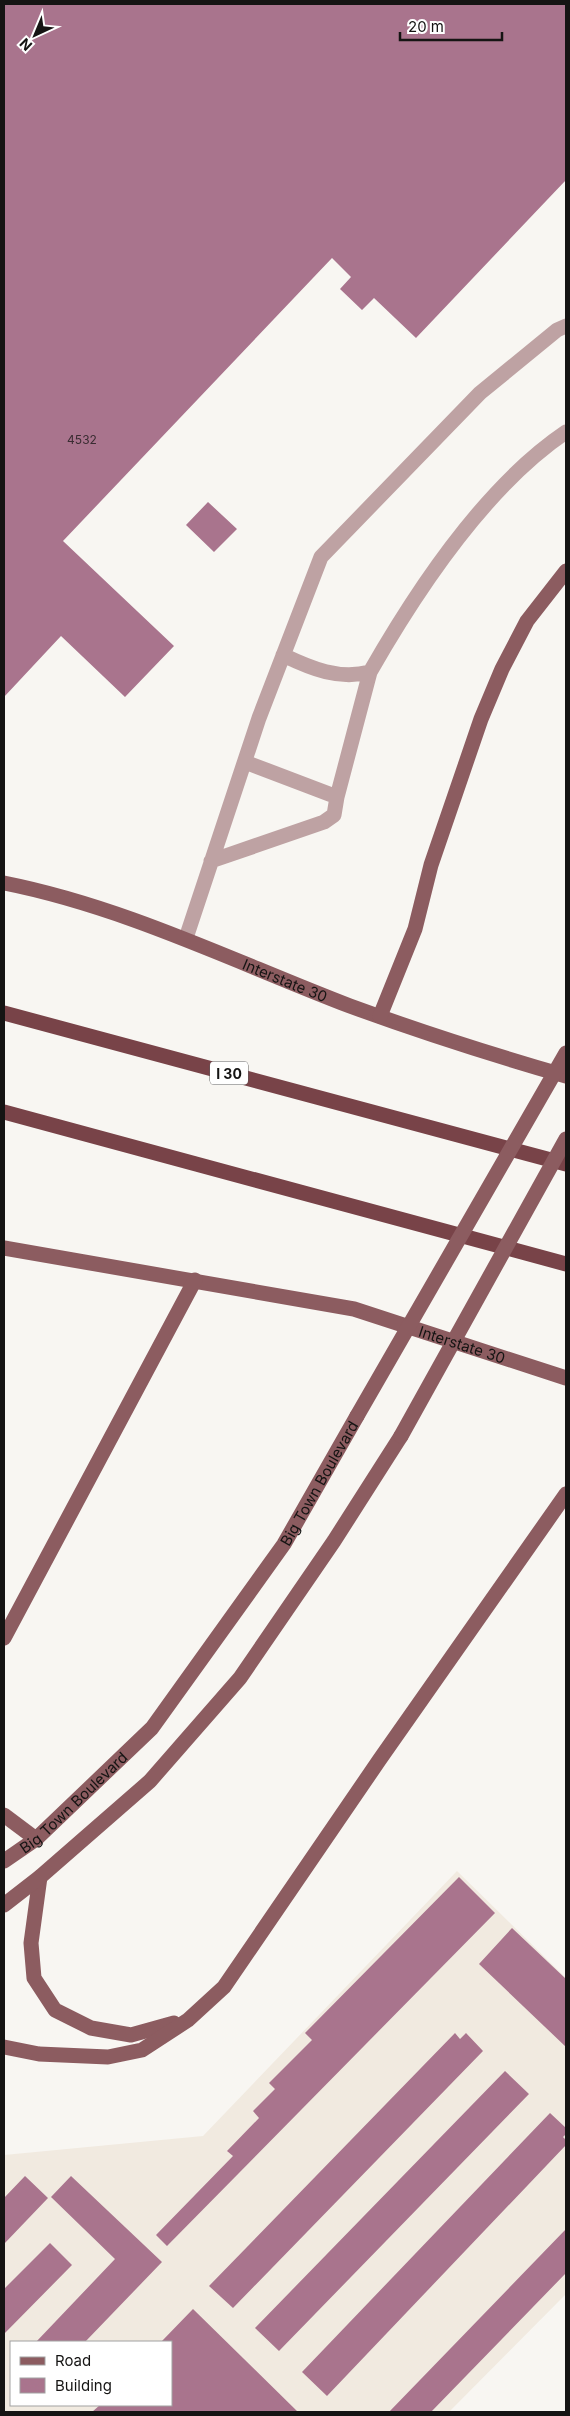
<svg xmlns="http://www.w3.org/2000/svg" width="570" height="2416" viewBox="0 0 570 2416" font-family="Inter,sans-serif">
  <rect width="100%" height="100%" fill="#f8f6f2"/>
  <path fill="#f1eae0" fill-rule="evenodd" d="M457,1871L566,1978V2294L449,2412H4V2155L203,2136ZM11,2342H171V2405H11Z"/>
  <path fill="#a9748d" d="M4,4H566V180L416,338L374,298L362,310L340,289L351,277L332,258L63,541L174,646L125,697L61,636L4,697Z
    M208,502L237,529L214,552L186,525Z
    M459,1877L495,1913L167,2246L156,2235L233,2156L227,2151L259,2118L253,2111L275,2089L269,2083L312,2040L305,2033Z
    M512,1928L566,1979V2047L479,1964Z
    M455,2033L460,2039L466,2033L483,2051L233,2308L209,2286Z
    M505,2071L529,2094L279,2351L255,2328Z
    M550,2113L566,2128V2134L563,2137L566,2140V2145L327,2396L302,2372Z
    M25,2176L48,2198L4,2244V2198Z
    M71,2176L162,2262L85,2342H36L115,2259L51,2197Z
    M566,2229V2273L431,2412H389Z
    M50,2243L72,2265L4,2334V2289Z
    M193,2309L298,2412H92L100,2405H171V2342H161Z"/>
  <g fill="none" stroke-linecap="round" stroke-linejoin="round">
    <path stroke="#bea2a3" stroke-width="15" d="M283,655C312,669 339,680 370,672C418,588 486,486 566,432
      M337,797L370,672
      M211,861L324,822L334,815L337,797L245,762
      M186,938L259,718L321,557L480,393L557,330L566,326"/>
    <g stroke="#8c5c60" stroke-width="15">
      <path id="s1" d="M4,883C125,907 235,962 350,1006C421,1032 493,1055 566,1076"/>
      <path d="M380,1016L415,929L431,865L481,719L502,669L527,621L566,571"/>
      <path id="s2" d="M4,1248L354,1309L566,1378"/>
      <path d="M4,1638L195,1280"/>
      <path d="M4,1815L36,1839"/>
      <path id="s3" d="M4,1861L36,1839L152,1728L284,1544L357,1416"/>
      <path d="M40,1877L31,1943L34,1978L55,2010L91,2028L131,2035L174,2023"/>
      <path d="M4,1905L40,1877L150,1781L240,1678L334,1541L401,1436"/>
      <path d="M4,2047L39,2054L108,2057L142,2050L188,2020L224,1987L380,1759L566,1494"/>
    </g>
    <path stroke="#784348" stroke-width="15" d="M4,1013L566,1164
      M4,1112L566,1264"/>
    <path stroke="#8c5c60" stroke-width="15" d="M357,1416L566,1053
      M401,1436L566,1139"/>
  </g>
  <g text-anchor="middle" dominant-baseline="central" stroke-width="4.5" stroke-linejoin="round" paint-order="stroke">
    <g font-size="12" fill="#3a2c32">
      <text x="82" y="439">4532</text>
    </g>
    <rect fill="#fff" stroke="#5b5a5a" stroke-width="1" x="210" y="1061.5" width="38" height="23" rx="4"/>
    <g font-size="14" font-weight="bold" fill="#151413">
      <text x="229" y="1073">I 30</text>
    </g>
    <g font-size="15" fill="#151413" stroke="#fff">
      <text stroke="none"><textPath href="#s1" startOffset="298">Interstate 30</textPath></text>
      <text stroke="none"><textPath href="#s2" startOffset="469">Interstate 30</textPath></text>
      <text stroke="none"><textPath href="#s3" startOffset="496">Big Town Boulevard</textPath></text>
      <text stroke="none"><textPath href="#s3" startOffset="91">Big Town Boulevard</textPath></text>
    </g>
  </g>
  <rect width="570" height="2416" fill="none" stroke="#151413" stroke-width="10"/>
  <rect x="10" y="2341" width="162" height="65" fill="#ffffff" stroke="#a1a1a1"/>
  <rect x="20" y="2357" width="25" height="8" fill="#8c5c60" stroke="#a1a1a1"/>
  <text x="55" y="2366" font-size="15" fill="#151413">Road</text>
  <rect x="20" y="2378" width="25" height="15" fill="#a9748d" stroke="#a1a1a1"/>
  <text x="55" y="2391" font-size="15" fill="#151413">Building</text>
  <g transform="translate(35 35) rotate(224)" stroke="#ffffff" stroke-width="4" paint-order="stroke">
  <path d="M0-4L9 19L0 12L-9 19Z" fill="#151413"/>
  <text y="-8" font-size="14" font-weight="bold" text-anchor="middle" fill="#151413">N</text>
  </g>
  <path d="M400 32v8h102v-8" fill="none" stroke="#151413" stroke-width="2.5"/>
  <text x="408" y="32" font-size="15" fill="#151413" stroke="#ffffff" stroke-width="4" paint-order="stroke">20 m</text>
</svg>
